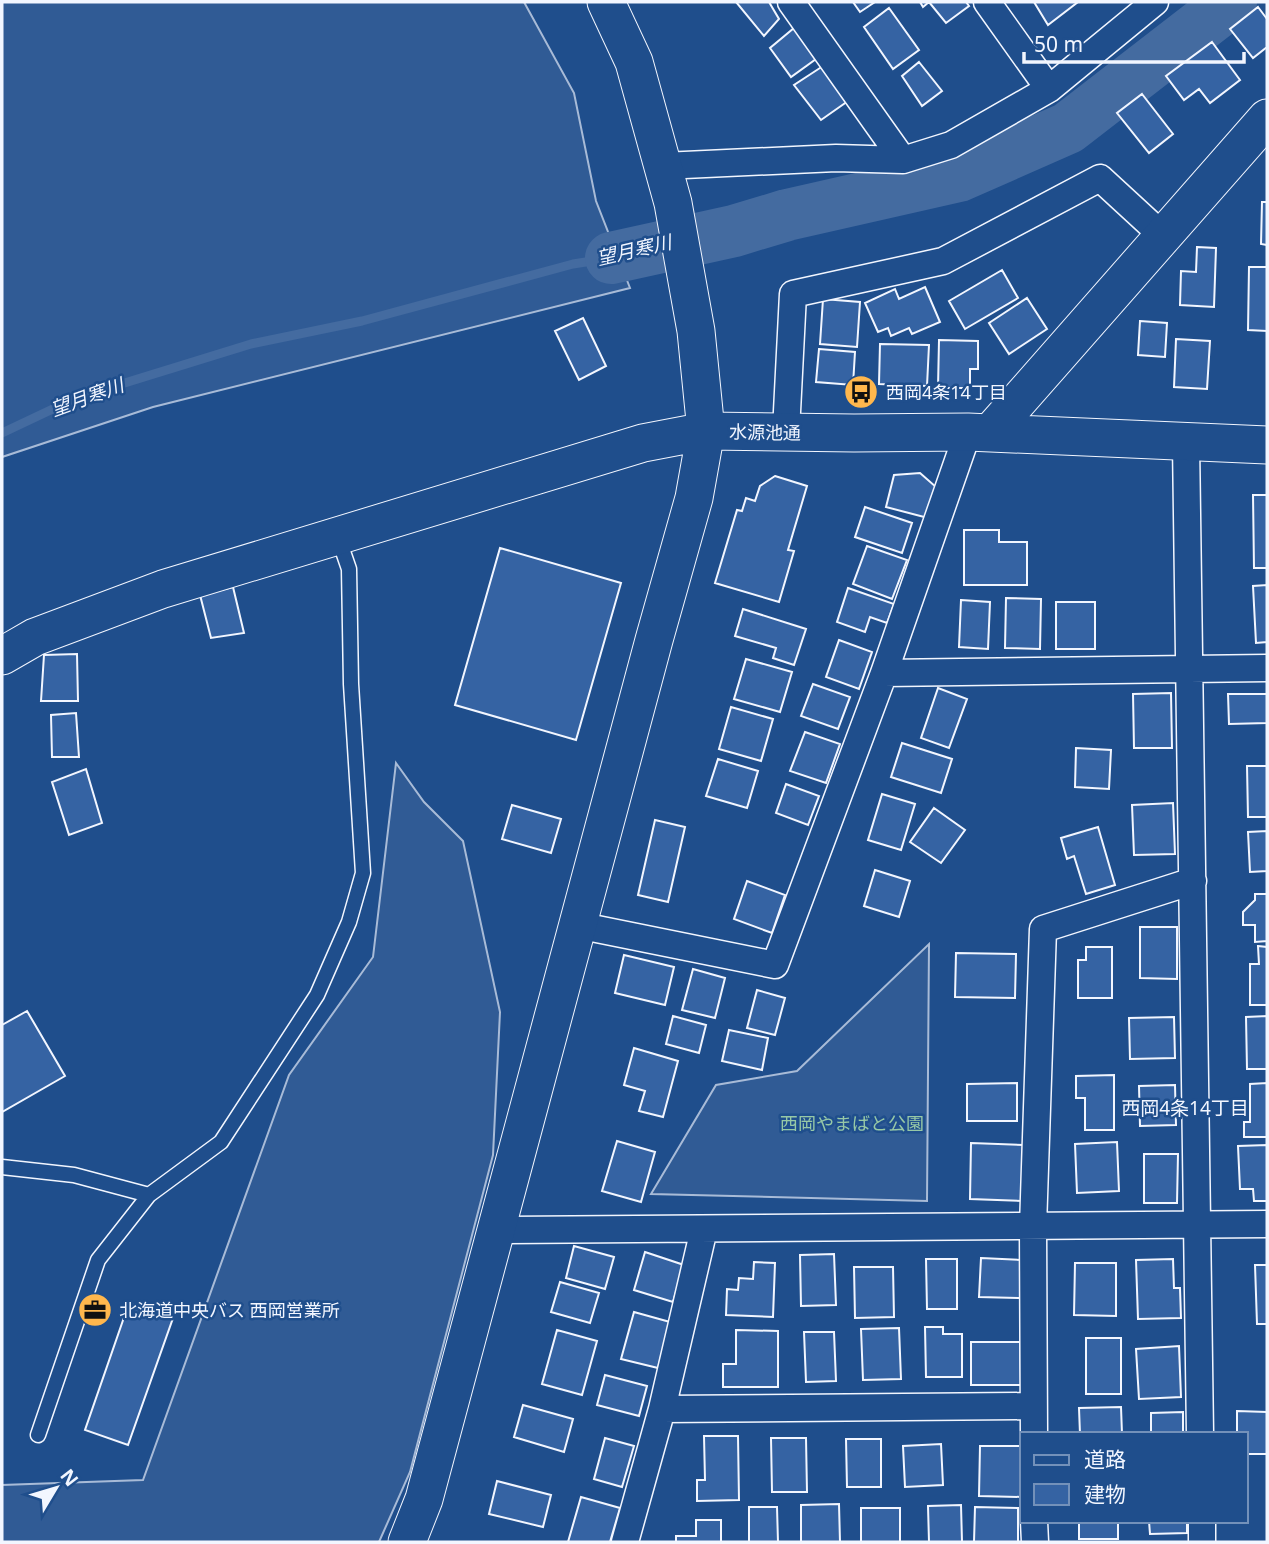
<svg xmlns="http://www.w3.org/2000/svg" width="1269" height="1544" viewBox="0 0 1269 1544" font-family="'Noto Sans','Noto Sans JP',sans-serif">
  <rect width="100%" height="100%" fill="#1f4e8c"/>
  <path fill="#305b95" stroke="#a8bbd7" stroke-width="2" d="M2,2H524L574,93L596,201L630,288L153,407L2,457Z
    M396,763L424,802L463,841L500,1012L493,1155L410,1472L379,1542H2V1485L143,1480L289,1075L373,957Z
    M929,944L927,1201L651,1194L716,1085L797,1071Z"/>
  <g fill="none" stroke-linecap="round" stroke-linejoin="round">
    <path stroke="#446ba0" stroke-width="9" d="M2,433L76,398L251,344L362,321L573,264L611,258"/>
    <path stroke="#446ba0" stroke-width="52" d="M611,258L734,231L787,215L959,176L1068,128L1231,2"/>
  </g>
  <path fill="#3563a3" stroke="#f2f6ff" stroke-width="2" d="M736,2H769L779,19L764,36Z
    M853,2H875L860,12Z
    M920,2H966L969,6L946,23L929,2L923,7Z
    M1034,2H1078L1048,25Z
    M1258,7L1267,19V47L1253,58L1230,29Z
    M889,8L919,50L893,69L864,27Z
    M794,28L816,59L791,77L770,48Z
    M1212,42L1240,80L1210,103L1199,89L1184,100L1166,76Z
    M919,62L942,91L922,106L902,76Z
    M823,66L848,101L821,120L794,85Z
    M1142,94L1173,134L1149,153L1117,113Z
    M1262,202H1267V245L1261,244Z
    M1197,247L1216,248L1214,307L1180,305L1181,271L1196,272Z
    M1249,267H1267V331L1248,330Z
    M1002,270L1018,298L965,329L949,301Z
    M925,287L940,322L912,334L909,328L891,336L888,328L878,332L865,303L895,289L899,299Z
    M1027,298L1047,329L1009,354L989,323Z
    M823,299L860,302L857,347L820,344Z
    M583,318L606,366L579,380L555,331Z
    M1140,321L1167,323L1165,357L1138,355Z
    M1176,339L1210,341L1207,389L1174,387Z
    M939,340L978,341V369H970V388H938Z
    M880,344L929,345L927,386L879,384Z
    M819,349L855,352L853,385L816,382Z
    M920,473L936,487L928,518L886,507L894,475Z
    M775,476L807,486L788,550L794,551L779,602L715,583L737,510L742,511L746,498L755,501L760,486Z
    M1253,495H1267V568H1254Z
    M865,507L912,523L902,553L855,537Z
    M964,530H999V542H1027V585H964Z
    M867,546L907,560L892,599L853,584Z
    M500,548L621,583L576,740L455,705Z
    M1267,585V642L1256,643L1253,586Z
    M233,587L244,633L211,638L200,595Z
    M848,588L894,604L887,623L870,617L865,632L837,622Z
    M1006,598L1041,599L1040,649L1005,648Z
    M961,600L990,602L988,649L959,647Z
    M1056,602H1095V649H1056Z
    M743,609L806,629L794,665L773,658L776,648L735,636Z
    M839,640L872,652L859,689L826,677Z
    M77,654L78,701H41L44,655Z
    M746,659L792,672L780,712L734,699Z
    M813,684L850,697L838,729L801,716Z
    M938,688L967,699L949,748L921,738Z
    M1171,693L1172,748H1134L1133,694Z
    M1228,694H1267V723L1229,724Z
    M731,707L773,719L761,761L719,749Z
    M76,713L79,757H52L51,715Z
    M805,732L840,744L826,783L790,771Z
    M902,743L952,759L941,793L891,777Z
    M1076,748L1111,750L1109,789L1075,787Z
    M718,759L758,771L747,808L706,796Z
    M1247,766H1267V817H1248Z
    M86,769L102,823L69,835L52,782Z
    M786,784L819,796L808,825L776,813Z
    M882,794L915,804L901,850L868,840Z
    M1173,803L1175,854L1134,855L1132,805Z
    M512,805L561,819L551,853L502,839Z
    M934,808L965,830L941,863L910,842Z
    M655,820L685,827L668,902L638,895Z
    M1098,827L1115,885L1086,894L1074,856L1067,859L1061,838Z
    M1267,831V871L1250,872L1248,832Z
    M875,870L910,881L899,917L864,906Z
    M747,881L785,895L772,933L734,919Z
    M1255,894H1267V941L1255,942V925H1243V912L1255,900Z
    M1140,927H1177V979L1140,978Z
    M1258,946L1267,947V1005H1250V964H1259Z
    M1086,947H1112V998H1078V960H1086Z
    M956,953L1016,954L1015,998L955,997Z
    M624,955L674,967L665,1005L615,993Z
    M693,969L725,978L715,1018L682,1010Z
    M757,990L785,998L775,1035L747,1028Z
    M27,1011L65,1076L2,1112V1025Z
    M673,1016L706,1025L699,1053L666,1044Z
    M1267,1016V1069H1247L1246,1017Z
    M1174,1017L1175,1058L1130,1059L1129,1018Z
    M729,1030L768,1038L762,1070L722,1061Z
    M634,1048L678,1061L663,1117L639,1111L645,1091L624,1085Z
    M1114,1075V1130H1085V1098H1076V1076Z
    M1017,1083V1121H967V1084Z
    M1267,1083V1137H1244V1122H1250V1084Z
    M1175,1085L1176,1125L1140,1126L1139,1086Z
    M617,1141L655,1152L641,1202L602,1191Z
    M1117,1142L1119,1191L1077,1193L1075,1144Z
    M971,1143L1023,1145L1022,1201L970,1199Z
    M1267,1145V1201H1254L1253,1189H1240L1238,1146Z
    M1144,1154H1178L1177,1203H1144Z
    M574,1246L614,1257L605,1289L566,1278Z
    M645,1252L684,1265L673,1302L634,1290Z
    M834,1254L836,1305L801,1306L800,1255Z
    M981,1258L1022,1260L1021,1298L979,1297Z
    M926,1259H957V1309H927Z
    M1173,1259L1174,1288H1180L1181,1318L1138,1319L1136,1260Z
    M754,1262L775,1263L773,1317L726,1315L727,1289L738,1290L739,1278L753,1279Z
    M1075,1263H1116V1316L1074,1315Z
    M1255,1265H1267V1324H1257Z
    M854,1267H893L894,1317L855,1318Z
    M560,1282L599,1293L590,1323L551,1312Z
    M129,1303L173,1318L128,1445L85,1430Z
    M634,1312L670,1322L658,1368L621,1359Z
    M925,1327H943V1334H962V1377H926Z
    M899,1328L901,1379L863,1380L861,1329Z
    M557,1330L597,1341L582,1395L542,1384Z
    M736,1330L778,1331V1387H723V1364H736Z
    M804,1332H834L836,1381L806,1382Z
    M1086,1338H1121V1394H1086Z
    M971,1342H1020L1021,1385H971Z
    M1179,1346L1181,1397L1139,1399L1136,1349Z
    M605,1375L647,1386L639,1416L597,1405Z
    M523,1405L573,1419L564,1452L514,1437Z
    M1121,1407L1122,1434H1080L1079,1408Z
    M1237,1411L1267,1412V1454H1246V1434H1237Z
    M1183,1412V1434H1151V1413Z
    M704,1436H738L739,1500L697,1501V1480H705Z
    M605,1438L634,1446L622,1487L594,1479Z
    M771,1438H806L807,1492H772Z
    M846,1439H881V1487H847Z
    M941,1444L943,1485L905,1487L903,1446Z
    M980,1446H1022V1497L979,1496Z
    M497,1481L551,1495L543,1527L489,1514Z
    M581,1497L620,1508L610,1542H568Z
    M839,1504L840,1542H801V1505Z
    M961,1505L962,1542H929L928,1506Z
    M749,1507H777L778,1542H749Z
    M975,1507L1018,1508V1542H974Z
    M861,1508H900V1542H861Z
    M696,1520H721V1542H676V1536H696Z
    M1079,1521H1118V1539H1079Z
    M1149,1521H1187V1533L1150,1534Z"/>
  <g fill="none" stroke-linecap="round" stroke-linejoin="round">
    <g stroke="#f2f6ff" stroke-width="17">
      <path id="lane" d="M2,1167L74,1175L149,1195L221,1142L317,995L349,922L363,873L351,684L349,569L338,537
        M38,1435L98,1260L149,1195"/>
    </g>
    <g stroke="#f2f6ff" stroke-width="29">
      <path id="street" d="M791,2L903,160
        M987,2L1049,89
        M663,166L836,158L903,160L951,145L1049,89L1155,2
        M786,431L793,294L943,261L1100,178L1163,236
        M1186,443L1200,1434
        M884,673L1267,668
        M577,925L775,965L884,673L968,432
        M498,1230L1267,1224
        M662,1409L1033,1406
        M1034,1434L1033,1227L1043,929L1193,881
        M1034,1521L1035,1542
        M1202,1521V1542
        M625,1542L662,1409L704,1229"/>
    </g>
    <g stroke="#f2f6ff" stroke-width="39">
      <path id="secondary" d="M990,433L1267,118
        M2,656L35,637L163,589L643,443L706,431L854,433L968,432L1267,445
        M407,1542L424,1499L654,640L694,498L706,431L696,331L673,203L634,62L606,2"/>
    </g>
    <use href="#lane" stroke="#1f4e8c" stroke-width="14"/>
    <use href="#street" stroke="#1f4e8c" stroke-width="26"/>
    <use href="#secondary" stroke="#1f4e8c" stroke-width="37"/>
  </g>
  <defs>
    <g id="bus-disc" transform="scale(1.75)"><circle r="9.5" fill="#ffb74d" stroke="#1f4e8c"/><path d="M-5-6H5V4H4V6H2V4H-2V6H-4V4H-5ZM-3.5-4V0h7V-4ZM-3.5 1.2v1.5H-2V1.2ZM2 1.2v1.5H3.5V1.2Z" fill="#111"/></g>
    <g id="office-disc" transform="scale(1.75)"><circle r="9.5" fill="#ffb74d" stroke="#1f4e8c"/><path d="M-6-3h4V-5.5h4V-3h4V5H-6ZM-1-4.5V-3h2v-1.5ZM-6 0V1H6V0Z" fill="#111"/></g>
  </defs>
  <g fill-rule="evenodd">
    <use href="#bus-disc" x="861" y="392"/>
    <use href="#office-disc" x="95" y="1310"/>
  </g>
  <g text-anchor="middle" dominant-baseline="central" stroke-width="5" stroke-linejoin="round" paint-order="stroke">
    <g font-size="18" fill="#f2f6ff" stroke="#1f4e8c" text-anchor="start">
      <text x="886" y="392">西岡4条14丁目</text>
      <text x="119" y="1310">北海道中央バス 西岡営業所</text>
    </g>
    <g font-size="18" fill="#f2f6ff" stroke="#1f4e8c">
      <text transform="translate(765 432) rotate(1)">水源池通</text>
    </g>
    <g font-size="18" fill="#97c8a6" stroke="#1f4e8c">
      <text x="852" y="1123">西岡やまばと公園</text>
    </g>
    <g font-size="19" font-style="italic" fill="#f2f6ff" stroke="#1f4e8c">
      <text transform="translate(634 250) rotate(-13)">望月寒川</text>
      <text transform="translate(87 397) rotate(-20)">望月寒川</text>
    </g>
    <g font-size="19" fill="#f2f6ff" stroke="#1f4e8c">
      <text x="1185" y="1108">西岡4条14丁目</text>
    </g>
  </g>
  <rect width="1269" height="1544" fill="none" stroke="#f2f6ff" stroke-width="7"/>
  <rect x="1020" y="1432" width="228" height="91" fill="#1f4e8c" stroke="#7391ba" stroke-width="2"/>
  <rect x="1034" y="1455" width="35" height="10" fill="#1f4e8c" stroke="#7391ba" stroke-width="2"/>
  <text x="1084" y="1467" font-size="21" fill="#f2f6ff">道路</text>
  <rect x="1034" y="1484" width="35" height="21" fill="#3563a3" stroke="#7391ba" stroke-width="2"/>
  <text x="1084" y="1502" font-size="21" fill="#f2f6ff">建物</text>
  <g transform="translate(56 1488) rotate(52)" stroke="#1f4e8c" stroke-width="5" paint-order="stroke">
  <path d="M0-5L12 26L0 18L-12 26Z" fill="#f2f6ff"/>
  <text y="-10" font-size="19" font-weight="bold" text-anchor="middle" fill="#f2f6ff">N</text>
  </g>
  <path d="M1024 52v10h220v-10" fill="none" stroke="#f2f6ff" stroke-width="3.5"/>
  <text x="1034" y="52" font-size="21" fill="#f2f6ff" stroke="#1f4e8c" stroke-width="5" paint-order="stroke">50 m</text>
</svg>
